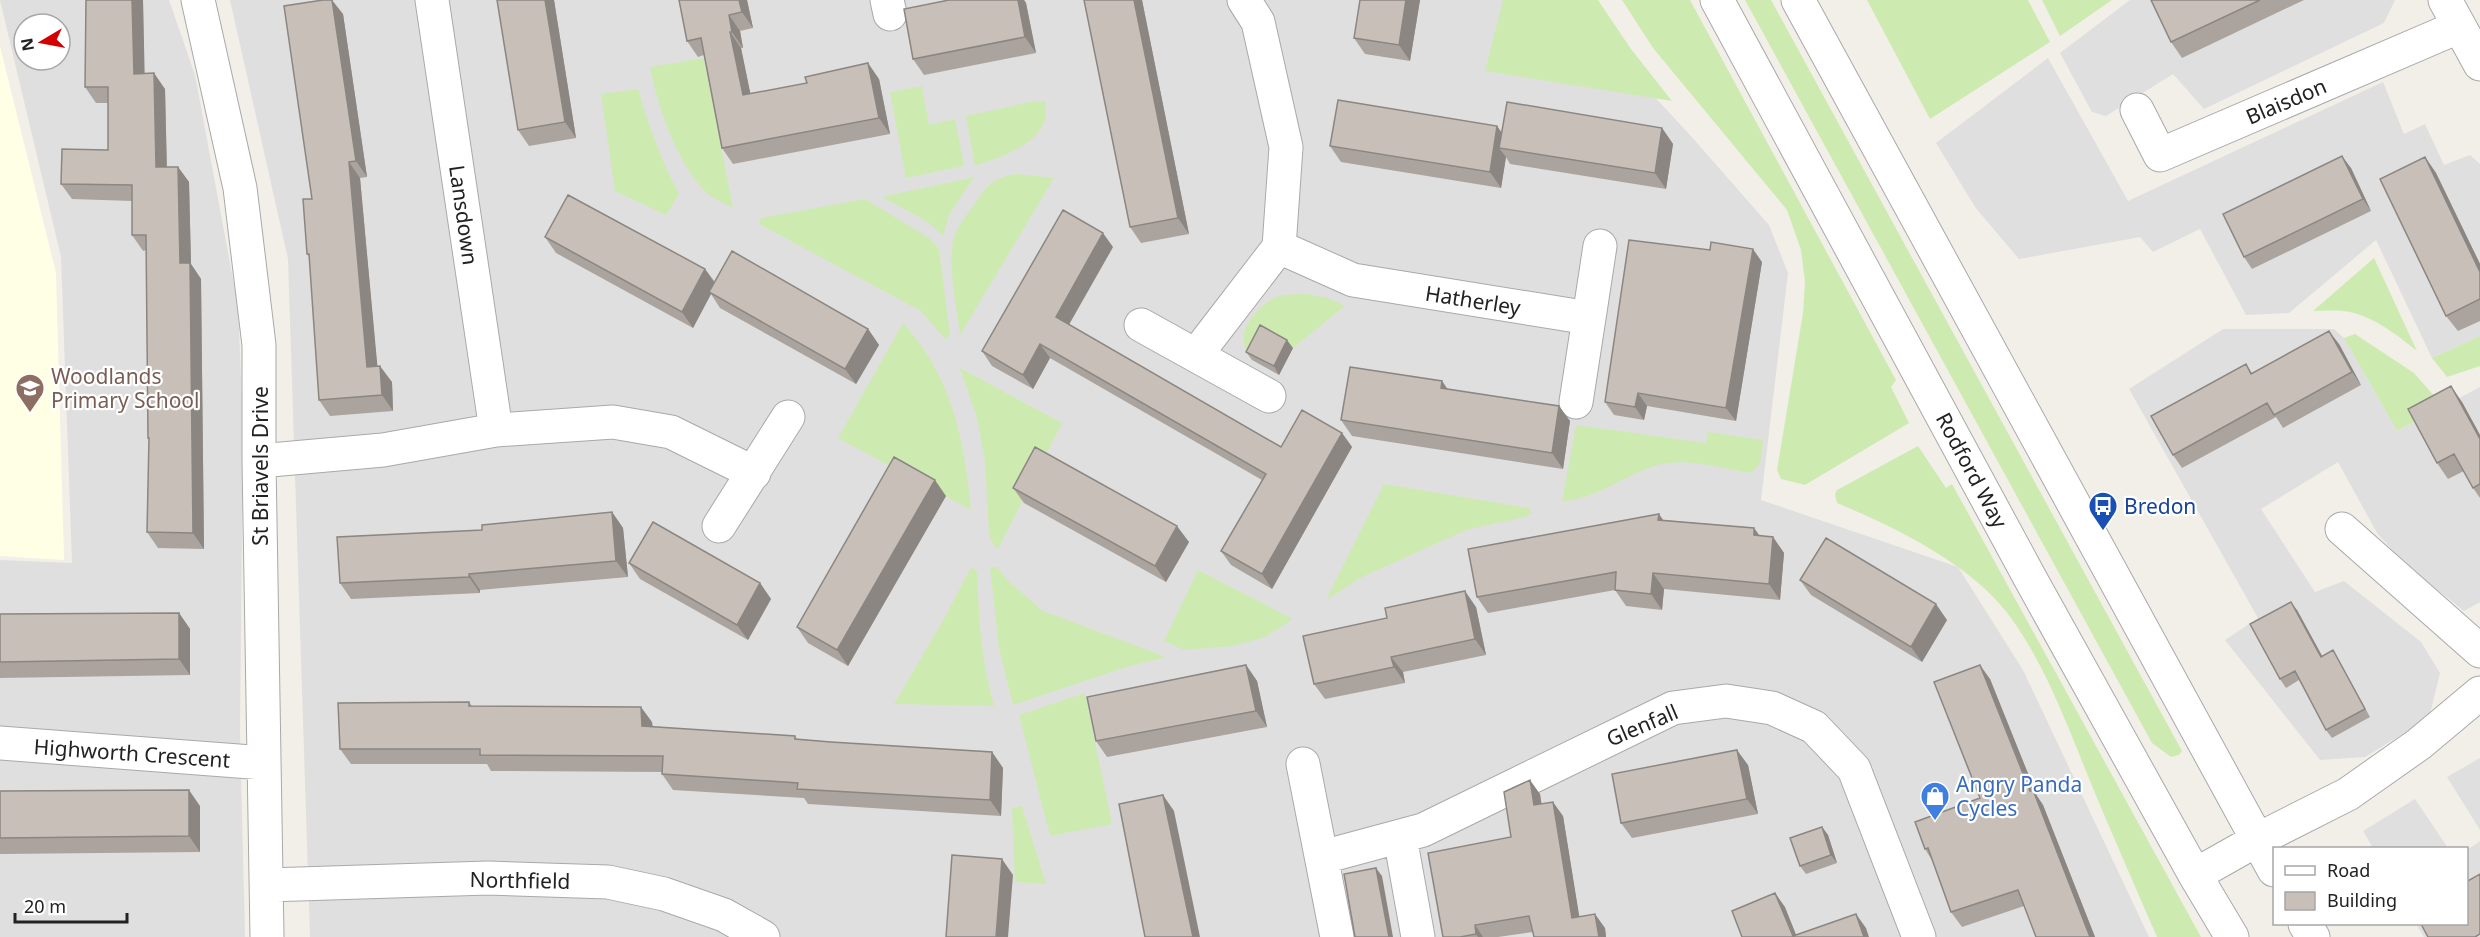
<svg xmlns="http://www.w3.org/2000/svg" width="2480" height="937" viewBox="0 0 2480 937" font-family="'Noto Sans',sans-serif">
  <rect width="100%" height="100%" fill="#f2efe9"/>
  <path fill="#e0dfdf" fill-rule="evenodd" d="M0,0H169L195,75L238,306L243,426L240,731L245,937H0V560L72,563L61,257ZM24,24H60V60H24Z
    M230,0H1570L1575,11L1690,135L1769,225L1788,273L1761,500L1958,567L2023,670L2149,937H310L288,259Z
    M2130,0H2395L2384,23L2204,109L2173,74L2106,116L2092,112L2060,53Z
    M2048,58L2128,201L2383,82L2404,134L2425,124L2444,165L2470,155L2480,164V336L2432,358L2376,240L2289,313L2246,315L2200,229L2153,252L2140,237L2019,259L1975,207L1936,143Z
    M2223,329H2334L2344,338L2397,431L2480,387V602L2464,611L2405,564L2377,533L2338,462L2261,509L2315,592L2344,581L2421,642L2440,673L2429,718L2365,757L2320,760L2225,640L2258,618L2129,389Z
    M2480,758V830L2447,777Z
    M2415,799L2448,848H2373L2363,831Z
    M2480,841V937H2424L2416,924H2466L2467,850Z"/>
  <path fill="#ffffe5" d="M0,46L56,273L64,560L0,556Z"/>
  <path fill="#cdebb0" d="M1503,0H1598L1631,49L1672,101L1485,71Z
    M1622,0H1690L1896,380L1891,387L1909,423L1805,485L1781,479L1777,470L1803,313L1805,282L1801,250L1787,210L1653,48Z
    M1745,0H1771L2182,751L2179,755L2171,757L2152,743Z
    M1867,0H2028L2050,42L1930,119Z
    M2042,0H2112L2060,36Z
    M704,58L733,208C726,204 718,201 712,197C680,174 657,105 650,67Z
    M922,86L929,125L955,119L964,166L906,178L890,92Z
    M638,89C649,126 661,160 679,194L666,215L615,191L601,94Z
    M1045,101C1054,141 1004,156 975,166L966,116L1030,102Z
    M1017,174L1054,178L960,335C957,307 945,257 956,232C960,223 968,213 974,205C988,184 993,178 1017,174Z
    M974,177L949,215L943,236L928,222L882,197Z
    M865,199L929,238L939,249L950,335L945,339L921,311L759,224L761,218Z
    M2374,258L2417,351C2396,334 2369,313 2342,311C2333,310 2323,311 2313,311Z
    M1307,294L1328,298L1345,306L1293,348L1266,334L1252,360C1247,352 1242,344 1244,334C1247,318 1267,298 1283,295C1291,294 1300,294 1307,294Z
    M903,323C953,378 964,439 971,510L838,438Z
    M2355,334L2414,373L2443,406L2397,431L2344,338Z
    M2480,336V366L2447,377L2432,358Z
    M960,368L1062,423L998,549L991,541L989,533L985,461L977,418Z
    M1576,425L1706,443L1708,432L1763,440L1760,464L1750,473C1720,468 1687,457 1658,465C1625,474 1596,500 1562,501Z
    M1918,446L1946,488L1952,484L2201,937H2157C2135,887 2113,836 2092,786C2067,725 2035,634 1986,590C1944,551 1889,525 1837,503L1835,494L1837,490Z
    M1384,484L1529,508L1532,513L1528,516L1466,530L1362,577L1326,600Z
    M990,567H997L1007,580L1043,611L1166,657L1126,667L1013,705L999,648Z
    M974,568L977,573C979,622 981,658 994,706L894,704L944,619L970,569Z
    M1198,570L1293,619L1265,637L1233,646L1184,650L1164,641Z
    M1085,693L1112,824L1050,836L1019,715Z
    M1022,806L1046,884L1015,882L1012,808Z"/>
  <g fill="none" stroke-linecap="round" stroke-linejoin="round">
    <g stroke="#a9a9a9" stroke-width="35">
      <path id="minor" d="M198,0L240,188L259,345V461L267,937
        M432,0L496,430
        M887,0L890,14
        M1717,0L2030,578L2195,875L2232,937
        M1798,0L2274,870
        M2445,0L2480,64
        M2137,110L2160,155L2458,27
        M1279,247L1353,280L1589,318L1576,402
        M1589,318L1600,246
        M1141,325L1269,396
        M1196,355L1279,247L1286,147L1258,22L1244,0
        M259,461L383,450L496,430L613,422L671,432L754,473
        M719,526L788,417
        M2342,529L2480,651
        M0,743L264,763
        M1303,764L1337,937
        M1400,837L1418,937
        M1323,857L1423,830L1673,708L1726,701L1772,708L1814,727L1854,769L1919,937
        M2195,875L2257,840L2348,794L2419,744L2480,693
        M267,885L488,878L608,882L664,894L724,915L763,937
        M2305,924L2313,937"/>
    </g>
    <use href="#minor" stroke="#fff" stroke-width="33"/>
  </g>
  <path fill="#aba49e" d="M143,0L144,74L165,89L167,167H178L189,182L191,264L201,279L204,549L158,548L147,532L149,441L148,438L146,250L143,251L132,235V201L72,199L61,184L108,150V103H96L85,87Z
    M497,0H554L576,138L529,146L518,130Z
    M747,0L753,28L740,31L743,48H741L750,93L879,79L890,134L733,164L722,148L704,55L698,57L687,41Z
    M949,0H1024L1026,3L1036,53L924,75L913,59Z
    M1084,0H1142L1189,234L1141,243L1130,227Z
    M1360,0H1420L1410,61L1365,54L1354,38Z
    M2151,0H2304L2182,58L2171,42Z
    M343,14L367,177L360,178L377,366L392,382L393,411L330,416L319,400L310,258L307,254L312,199Z
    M1497,126L1502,133L1662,128L1673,144L1666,189L1510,164L1506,157L1501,188L1341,162L1330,146Z
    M2425,157L2436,173L2480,264V321L2458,331L2446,316Z
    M2351,168L2371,211L2252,269L2244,257Z
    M545,237L705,269L715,282L868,329L879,345L856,384L720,308L711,294L693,328L556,253Z
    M1113,247L1069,325L1281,447L1342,433L1352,447L1272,589L1231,565L1221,551L1262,480L1050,358L1033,389L992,366L982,351Z
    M1762,262L1736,421L1647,406L1644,420L1614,415L1605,402Z
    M2339,344L2361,385L2283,428L2276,417L2182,468L2173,455L2246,364L2252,373Z
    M1293,348L1279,375L1252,360L1246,352Z
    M1442,381L1447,389L1559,406L1570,421L1563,469L1352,436L1341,420Z
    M2462,402L2480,435V498L2473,488L2464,471L2448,479L2437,463Z
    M1013,488L1189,542L1166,582L1024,503Z
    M946,496L848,666L808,643L797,627Z
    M612,512L623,528L628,577L480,590V593L351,599L340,583L482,530Z
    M1663,520L1754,528L1760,536L1773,537L1784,553L1780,600L1664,589L1662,610L1626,606L1615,590L1488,613L1477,597Z
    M629,563L760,583L771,599L748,640L640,579Z
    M1800,580L1947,620L1922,662L1811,595Z
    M1476,607L1486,655L1403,672L1405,683L1325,699L1314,684Z
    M2297,610L2322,656L2338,659L2370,717L2332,738L2326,730L2299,680L2286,688L2280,679Z
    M179,613L190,629V675L0,678V614Z
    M1246,665L1257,681L1267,727L1107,757L1096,741Z
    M1990,679L2037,796L2043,805L2095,937H2036L2024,906L1962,927L1951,912L1933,862L1925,849L1980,798Z
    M469,702L472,706L652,722L653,727L795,736L797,739L831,742L992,752L1003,768L1001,816L808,804L804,798L673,790L662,774V772L491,771L487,764H351L340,749Z
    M1748,765L1758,814L1632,838L1621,823Z
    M0,791L200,806V852L0,854Z
    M1540,794L1541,804L1563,816L1579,917L1605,928L1606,937H1534L1533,932L1498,937H1443Z
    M1822,827L1828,835L1837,863L1806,874L1800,866Z"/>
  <path fill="#8b8681" d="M132,0H143L145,89L134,74Z
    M332,0L343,14L367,177L356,161Z
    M545,0H554L576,138L565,122Z
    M739,0H747L753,28L742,12Z
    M1018,0H1024L1026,3L1036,53L1025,37Z
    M1134,0H1142L1189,234L1178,218Z
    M1406,0H1420L1410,61L1399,45Z
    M729,15L740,31L743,48L732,32Z
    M730,32L741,48L754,111L743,95Z
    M868,63L879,79L890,134L879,118Z
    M154,73L165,89L167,182L156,167Z
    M1497,126L1508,142L1499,148L1506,157L1501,188L1490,172Z
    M1662,128L1673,144L1666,189L1655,173Z
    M2342,156L2351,168L2371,211L2363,199Z
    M2425,157L2436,173L2480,264V272Z
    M349,162L360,178L379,383L367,367Z
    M178,167L189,182L191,264L201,279L204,549L193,533L180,263Z
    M1103,233L1113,247L1065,331L1056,317Z
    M1753,249L1762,262L1736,421L1726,408Z
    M705,269L716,285L709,292L711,294L693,328L682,312Z
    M868,329L879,345L856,384L845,369Z
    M2329,331L2339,344L2361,385L2352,372Z
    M1287,340L1293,348L1279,375L1274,366Z
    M1040,344L1050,358L1033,389L1023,375Z
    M380,366L392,382L393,411L382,395Z
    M1442,381L1453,397L1441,388Z
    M2451,386L2462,402L2480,435V439Z
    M1638,393L1647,406L1644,420L1635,407Z
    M1559,406L1570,421L1563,469L1552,453Z
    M1342,433L1352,447L1272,589L1262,574Z
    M935,480L946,496L848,666L837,650Z
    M612,512L623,528L628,577L616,561Z
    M1659,514L1670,530L1658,520Z
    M1177,526L1189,542L1166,582L1155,566Z
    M1754,528L1765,544L1754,535Z
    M1773,537L1784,553L1780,600L1769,584Z
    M1653,573L1664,589L1662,610L1651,594Z
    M469,574L480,590V593L469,577Z
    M760,583L771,599L748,640L737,625Z
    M1465,591L1476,607L1486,655L1475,639Z
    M2291,602L2297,610L2327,665L2321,657Z
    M1936,604L1947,620L1922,662L1911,647Z
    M179,613L190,629V675L179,659Z
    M1391,657L1403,672L1405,683L1394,667Z
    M1246,665L1257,681L1267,727L1256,711Z
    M1980,665L1990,679L2037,796L2043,805L2095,937H2090Z
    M641,707L652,722L653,742L642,726Z
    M1737,750L1748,765L1758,814L1747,799Z
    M992,752L1003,768L1001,816L990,800Z
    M1530,780L1540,794L1544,819L1534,805Z
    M189,790L200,806V852L189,836Z
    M1163,795L1174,811L1200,937H1193Z
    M1553,802L1563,816L1582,933L1572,918Z
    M1822,827L1828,835L1837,863L1831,855Z
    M1002,859L1013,875L1008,937H996Z
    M1376,868L1382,876L1393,937H1389Z
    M1775,893L1785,907L1797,937H1794Z
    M1595,914L1605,928L1606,937H1599Z
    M1856,914L1866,928L1869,937H1864Z
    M1475,925L1483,937H1478L1476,934Z"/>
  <path fill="#c7bfb8" stroke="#8b8681" stroke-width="1.5" d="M86,0H132L134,74L154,73L156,167H178L180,263H190L193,533L147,532L149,438H148L146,235H132V185L61,184L62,149L108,150V87H85Z
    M323,0H332L356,161L349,162L367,367L380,366L382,395L319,400L309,254H307L303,199H312L284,6Z
    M497,0H545L565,122L518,130Z
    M679,0H739L742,12L729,15L732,32H730L743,95L807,83L805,77L868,63L879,118L722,148L701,38L687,41Z
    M949,0H1018L1025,37L913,59L904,9Z
    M1084,0H1134L1178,218L1130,227Z
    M1360,0H1406L1399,45L1354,38Z
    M2151,0H2260L2171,42Z
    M1338,100L1497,126L1490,172L1330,146Z
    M1507,102L1662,128L1655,173L1499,148Z
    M2342,156L2363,199L2244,257L2223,214Z
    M2425,157L2480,272V299L2446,316L2380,179Z
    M568,195L705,269L682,312L545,237Z
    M1063,210L1103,233L1056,317L1281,447L1302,410L1342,433L1262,574L1221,551L1266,474L1040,344L1023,375L982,351Z
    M1629,240L1710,250L1711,242L1753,249L1726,408L1638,393L1635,407L1605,402Z
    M732,251L868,329L845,369L709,292Z
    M1260,325L1287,340L1274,366L1246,352Z
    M2329,331L2352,372L2274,415L2267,403L2173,455L2151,416L2246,364L2251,374Z
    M1350,367L1442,381L1441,388L1559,406L1552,453L1341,420Z
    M2451,386L2480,439V484L2473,488L2454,454L2437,463L2408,409Z
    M1035,447L1177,526L1155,566L1013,488Z
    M894,457L935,480L837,650L797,627Z
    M612,512L616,561L469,574V577L340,583L337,537L482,530V525Z
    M1659,514L1658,520L1754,528V535L1773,537L1769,584L1653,573L1651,594L1615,590L1616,572L1477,597L1468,549Z
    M653,522L760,583L737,625L629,563Z
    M1826,538L1936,604L1911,647L1800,580Z
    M1465,591L1475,639L1391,657L1394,667L1314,684L1303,636L1387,618L1385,608Z
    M2291,602L2321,657L2333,650L2365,709L2326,730L2295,671L2280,679L2250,624Z
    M179,613V659L0,662V614Z
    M1246,665L1256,711L1096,741L1087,697Z
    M1980,665L2030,791L2033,790L2090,937H2036L2018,890L1951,912L1928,848L1925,849L1915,822L1980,798L1934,682Z
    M469,702V706L641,707L642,726L795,736V739L831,742L992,752L990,800L797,789L798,783L662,774L663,756L480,755V749H340L338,703Z
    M1737,750L1747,799L1621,823L1612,774Z
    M1530,780L1534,805L1553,802L1572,918L1595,914L1599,937H1534L1529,916L1475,925L1476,934L1460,937H1443L1428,853L1511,837L1504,792Z
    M189,790V836L0,838V791Z
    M1163,795L1193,937H1145L1119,804Z
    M1822,827L1831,855L1800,866L1790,838Z
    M952,855L1002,859L996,937H946Z
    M1376,868L1389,937H1355L1344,874Z
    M2480,874V934L2475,937H2428L2421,924H2466V882Z
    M1775,893L1793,936L1856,914L1864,937H1742L1732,911Z"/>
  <defs>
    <g id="school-pin" transform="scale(1.5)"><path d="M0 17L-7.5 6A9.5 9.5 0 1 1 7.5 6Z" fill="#8d6e63" stroke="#fff"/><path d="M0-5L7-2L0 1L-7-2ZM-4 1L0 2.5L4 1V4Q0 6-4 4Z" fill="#fff"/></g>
    <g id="bus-pin" transform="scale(1.5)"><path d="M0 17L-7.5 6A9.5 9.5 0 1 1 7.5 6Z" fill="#1a4fb4" stroke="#fff"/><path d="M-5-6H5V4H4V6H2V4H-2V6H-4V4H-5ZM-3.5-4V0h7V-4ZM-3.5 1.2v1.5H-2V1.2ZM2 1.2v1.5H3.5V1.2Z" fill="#fff"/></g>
    <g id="shop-pin" transform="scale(1.5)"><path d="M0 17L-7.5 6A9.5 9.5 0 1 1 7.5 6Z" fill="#3f7fe0" stroke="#fff"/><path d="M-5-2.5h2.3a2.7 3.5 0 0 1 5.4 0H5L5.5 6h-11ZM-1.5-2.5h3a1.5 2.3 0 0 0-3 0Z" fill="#fff"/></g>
  </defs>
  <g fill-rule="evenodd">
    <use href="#school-pin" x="30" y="388"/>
    <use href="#bus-pin" x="2103" y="506"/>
    <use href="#shop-pin" x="1935" y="796"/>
  </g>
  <g text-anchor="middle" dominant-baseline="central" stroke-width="4.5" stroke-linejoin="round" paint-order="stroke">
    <g font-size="21" fill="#222" stroke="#fff">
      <text transform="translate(2286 101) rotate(-23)">Blaisdon</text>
      <text transform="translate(464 215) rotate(82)">Lansdown</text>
      <text transform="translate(1473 300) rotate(9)">Hatherley</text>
      <text transform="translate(260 466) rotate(-90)">St Briavels Drive</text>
      <text transform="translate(1972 470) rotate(62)">Rodford Way</text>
      <text transform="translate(1642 725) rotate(-23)">Glenfall</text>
      <text transform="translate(132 753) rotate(4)">Highworth Crescent</text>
      <text transform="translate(520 880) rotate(1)">Northfield</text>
    </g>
    <g font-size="21" fill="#785e54" stroke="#fff" text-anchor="start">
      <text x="51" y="376">Woodlands<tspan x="51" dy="24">Primary School</tspan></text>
    </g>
    <g font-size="21" fill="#164399" stroke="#fff" text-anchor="start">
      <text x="2124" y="506">Bredon</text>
    </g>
    <g font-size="21" fill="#366cbe" stroke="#fff" text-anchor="start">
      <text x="1956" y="784">Angry Panda<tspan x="1956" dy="24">Cycles</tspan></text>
    </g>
  </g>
  <rect x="2273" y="847" width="195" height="78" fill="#ffffff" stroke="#a7a7a7" stroke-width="1.5"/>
  <rect x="2285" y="866" width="30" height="9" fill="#ffffff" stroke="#a7a7a7" stroke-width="1.5"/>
  <text x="2327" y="877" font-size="18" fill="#222222">Road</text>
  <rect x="2285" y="892" width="30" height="18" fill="#c7bfb8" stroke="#a7a7a7" stroke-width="1.5"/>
  <text x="2327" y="907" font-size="18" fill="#222222">Building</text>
  <g transform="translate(42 42) rotate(260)"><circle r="28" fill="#ffffff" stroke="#a7a7a7" stroke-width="1.5"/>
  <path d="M0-4.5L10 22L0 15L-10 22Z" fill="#d40000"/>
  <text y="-9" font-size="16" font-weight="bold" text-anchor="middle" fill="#222222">N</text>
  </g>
  <path d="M15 913v9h112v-9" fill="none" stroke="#222222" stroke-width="3"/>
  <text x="24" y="913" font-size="18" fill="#222222" stroke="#ffffff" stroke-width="4.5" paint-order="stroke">20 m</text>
</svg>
